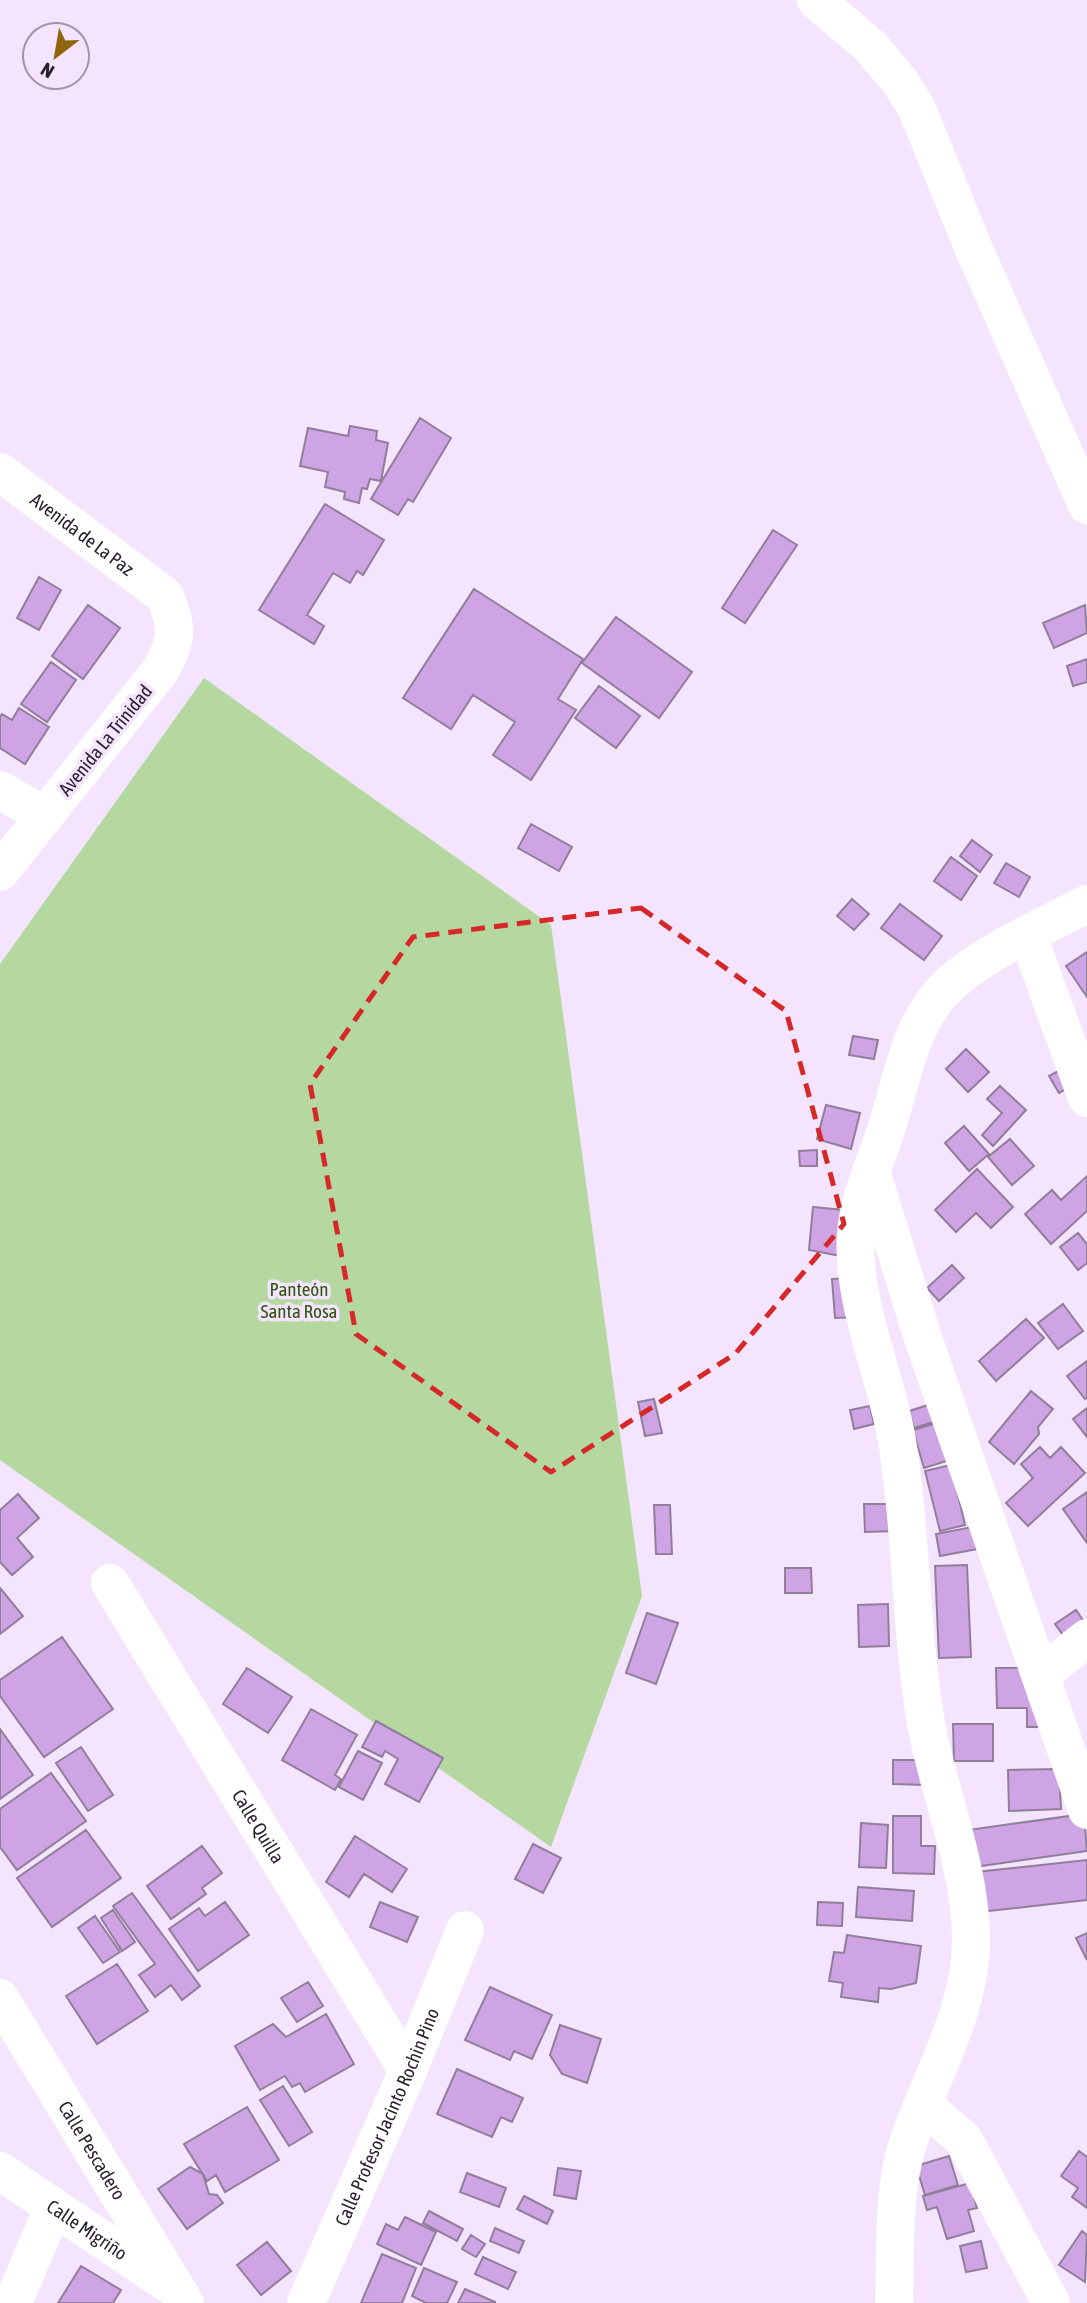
<svg xmlns="http://www.w3.org/2000/svg" width="1087" height="2303" viewBox="0 0 1087 2303" font-family="'Asap Condensed',sans-serif">
  <rect width="100%" height="100%" fill="#f4e4fd"/>
  <path fill="#b5d8a1" d="M204,678L551,925L642,1596L551,1847L0,1460V964Z"/>
  <path fill="#cea4e5" stroke="#917e9b" stroke-width="2" d="M420,418L451,438L413,502L408,499L398,515L371,499Z
    M350,426L377,431L376,440L388,443L381,481L370,479L367,489L362,488L359,503L344,499L345,492L325,487L328,472L300,466L308,428L348,436Z
    M325,504L384,540L363,575L357,571L350,583L333,573L307,615L324,626L314,644L259,610Z
    M773,530L797,545L745,623L722,608Z
    M39,577L61,590L39,630L17,618Z
    M474,589L583,659L558,699L576,710L531,780L493,755L515,722L473,695L451,729L403,698Z
    M88,605L120,628L83,679L52,656Z
    M1085,605L1087,633L1054,648L1043,623Z
    M616,617L692,672L659,718L582,663Z
    M1087,659V682L1073,686L1067,666Z
    M51,662L76,680L47,722L21,704Z
    M599,686L640,716L616,748L575,718Z
    M19,708L49,727L25,764L0,748V717L2,714L12,720Z
    M531,824L572,847L559,871L518,848Z
    M972,840L992,855L980,872L960,856Z
    M951,857L977,876L961,900L934,881Z
    M1006,863L1030,877L1019,897L994,883Z
    M852,899L869,914L854,930L837,916Z
    M900,904L942,936L924,960L881,928Z
    M1087,952V997L1066,966Z
    M853,1036L878,1040L874,1059L849,1055Z
    M966,1049L989,1072L968,1092L946,1069Z
    M1064,1068L1074,1084L1059,1093L1049,1076Z
    M1000,1086L1026,1110L993,1146L982,1135L1002,1113L987,1099Z
    M826,1105L860,1113L851,1149L817,1139Z
    M964,1126L989,1154L969,1171L945,1143Z
    M1010,1139L1034,1166L1012,1185L988,1157Z
    M817,1150V1166H800L799,1151Z
    M977,1169L1013,1207L991,1228L976,1213L956,1232L935,1210Z
    M1087,1176V1211L1051,1244L1025,1214L1052,1190L1061,1200Z
    M813,1207L854,1211L846,1257L809,1250Z
    M1078,1233L1087,1244V1263L1078,1270L1060,1247Z
    M952,1265L964,1278L939,1301L927,1288Z
    M857,1278L860,1317L835,1318L832,1279Z
    M1063,1304L1083,1331L1058,1349L1038,1323Z
    M1026,1319L1044,1338L996,1381L979,1361Z
    M1087,1361V1398L1085,1399L1067,1376Z
    M1031,1391L1053,1409L1038,1427L1039,1434L1014,1464L989,1442Z
    M654,1399L662,1433L645,1436L638,1402Z
    M938,1402L943,1419L914,1428L909,1411Z
    M870,1406L874,1424L854,1429L850,1410Z
    M1087,1408V1437L1073,1419Z
    M947,1420L959,1457L924,1468L913,1430Z
    M1040,1447L1050,1458L1061,1447L1085,1473L1028,1526L1006,1503L1033,1478L1021,1464Z
    M951,1465L965,1525L940,1531L925,1471Z
    M1087,1492V1543L1063,1509Z
    M18,1494L39,1518L17,1538L33,1557L12,1575L0,1562V1510Z
    M864,1504H896L897,1531L865,1532Z
    M654,1505H670L672,1554H656Z
    M978,1526L983,1548L940,1556L936,1534Z
    M967,1565L971,1657L939,1658L935,1566Z
    M785,1568H811L812,1593H785Z
    M0,1588L23,1616L0,1634Z
    M888,1604L889,1646L859,1647L858,1605Z
    M1076,1610L1087,1626L1068,1642L1055,1624Z
    M647,1613L678,1623L656,1684L626,1673Z
    M62,1637L113,1709L44,1757L0,1696V1680Z
    M247,1668L292,1697L268,1733L223,1704Z
    M996,1668H1027L1047,1727H1027V1708H997Z
    M311,1709L357,1735L335,1775L341,1779L335,1790L282,1760Z
    M376,1721L443,1758L419,1802L385,1784L398,1759L385,1751L382,1757L362,1747Z
    M953,1724H993V1761H954Z
    M0,1729L33,1775L0,1799Z
    M81,1747L113,1795L88,1811L56,1763Z
    M358,1751L382,1763L363,1800L339,1787Z
    M893,1760H925L924,1785L893,1784Z
    M1059,1769L1061,1809L1009,1811L1008,1770Z
    M51,1773L86,1821L17,1870L0,1847V1809Z
    M1084,1814L1087,1851L974,1867L968,1830Z
    M893,1816H921V1846H935L934,1874L893,1873Z
    M861,1823L888,1825L886,1868L859,1867Z
    M86,1830L121,1878L52,1927L17,1878Z
    M355,1836L407,1869L392,1892L364,1874L349,1897L326,1882Z
    M533,1844L561,1858L543,1893L515,1879Z
    M202,1846L222,1873L202,1888L206,1894L171,1919L147,1886Z
    M1087,1860V1900L980,1912L976,1872Z
    M858,1887L914,1891L912,1921L856,1917Z
    M132,1893L200,1986L182,2000L171,1985L155,1997L139,1975L155,1964L113,1906Z
    M225,1902L249,1935L198,1971L169,1929L199,1908L205,1916Z
    M380,1902L418,1917L407,1942L370,1927Z
    M818,1902L843,1903L842,1926L817,1925Z
    M113,1910L135,1942L122,1951L101,1918Z
    M95,1916L120,1952L103,1963L78,1928Z
    M1087,1933V1960L1076,1938Z
    M847,1935L921,1946L916,1983L891,1989L879,1988L878,2002L841,1997L843,1983L829,1981L834,1952L844,1953Z
    M117,1964L148,2011L97,2044L66,1996Z
    M308,1982L323,2006L297,2022L281,1998Z
    M490,1987L552,2015L532,2059L514,2051L510,2060L465,2040Z
    M326,2014L354,2064L305,2092L300,2083L292,2087L285,2076L260,2090L235,2046L273,2024L286,2037Z
    M560,2025L601,2039L587,2083L562,2074L550,2055Z
    M457,2069L523,2098L512,2122L501,2117L492,2137L437,2114Z
    M283,2086L312,2132L289,2146L260,2100Z
    M247,2107L279,2160L225,2192L216,2175L207,2181L184,2144Z
    M1079,2151L1087,2157V2208L1072,2197L1078,2188L1061,2176Z
    M949,2156L958,2185L925,2195L916,2166Z
    M190,2167L203,2174L209,2194L217,2195L223,2203L187,2229L158,2189Z
    M558,2168L581,2171L576,2199L554,2195Z
    M467,2173L506,2188L499,2207L460,2192Z
    M970,2183L977,2208L968,2210L974,2231L947,2239L937,2207L927,2210L923,2196Z
    M524,2196L553,2211L547,2224L517,2209Z
    M429,2211L463,2229L457,2241L423,2223Z
    M405,2217L436,2232L421,2265L377,2244L386,2224L398,2230Z
    M495,2228L524,2241L519,2253L490,2241Z
    M1082,2231L1087,2235L1085,2282L1059,2265Z
    M471,2235L485,2244L476,2257L462,2249Z
    M981,2241L987,2268L966,2272L960,2246Z
    M267,2242L291,2271L261,2295L237,2265Z
    M382,2254L416,2268L402,2303H361Z
    M483,2257L516,2272L508,2289L475,2274Z
    M81,2266L121,2290L113,2303H58Z
    M424,2268L457,2282L447,2303H426L412,2296Z
    M465,2289L495,2302V2303H458Z"/>
  <g fill="none" stroke-linecap="round" stroke-linejoin="round">
    <g stroke="#fff" stroke-width="38">
      <path d="M816,0L871,47L901,83L917,109L973,247L1087,505"/>
      <path id="s1" d="M0,472L165,596C178,629 178,639 160,671L0,872"/>
      <path d="M0,790L43,815"/>
      <path d="M1028,936L1087,1098"/>
      <path d="M871,1171L923,1338L1087,1810"/>
      <path id="s2" d="M110,1583L408,2071"/>
      <path d="M1041,1675L1087,1638"/>
      <path id="s3" d="M0,1998L185,2303"/>
      <path d="M923,2104L964,2140L1051,2303"/>
      <path id="s4" d="M0,2171L167,2283"/>
      <path d="M13,2303L53,2208"/>
      <path id="s5" d="M306,2303L408,2071L465,1930"/>
      <path d="M894,2303C896,2252 892,2192 908,2143C930,2077 971,2012 971,1940C971,1866 939,1796 926,1723C910,1628 912,1530 896,1435C884,1370 851,1299 856,1233C859,1197 875,1164 886,1130C902,1081 909,1022 949,985C987,950 1042,928 1087,904"/>
    </g>
  </g>
  <path fill="none" stroke="#d62828" stroke-width="5" stroke-dasharray="14 9" stroke-linejoin="round" d="M641,908L786,1011L844,1224L735,1354L551,1472L356,1334L310,1084L413,937Z"/>
  <g text-anchor="middle" dominant-baseline="central" stroke-width="7" stroke-linejoin="round" paint-order="stroke">
    <g font-size="19" fill="#271f2b" stroke="#f4e4fd">
      <text stroke="none"><textPath href="#s1" startOffset="103">Avenida de La Paz</textPath></text>
      <text transform="translate(105 740) rotate(-51)">Avenida La Trinidad</text>
      <text stroke="none"><textPath href="#s2" startOffset="285">Calle Quilla</textPath></text>
      <text stroke="none"><textPath href="#s5" startOffset="203">Calle Profesor Jacinto Rochin Pino</textPath></text>
      <text stroke="none"><textPath href="#s3" startOffset="178">Calle Pescadero</textPath></text>
      <text stroke="none"><textPath href="#s4" startOffset="105">Calle Migriño</textPath></text>
    </g>
    <g font-size="19" fill="#30550f" stroke="#f4e4fd">
      <text x="299" y="1289">Panteón<tspan x="299" dy="22">Santa Rosa</tspan></text>
    </g>
  </g>
  <g transform="translate(56 56) rotate(211)"><circle r="33" fill="#f4e4fd" stroke="#a295a9" stroke-width="2"/>
  <path d="M0-5L12 26L0 18L-12 26Z" fill="#8f650c"/>
  <text y="-10" font-size="19" font-weight="bold" text-anchor="middle" fill="#271f2b">N</text>
  </g>
</svg>
